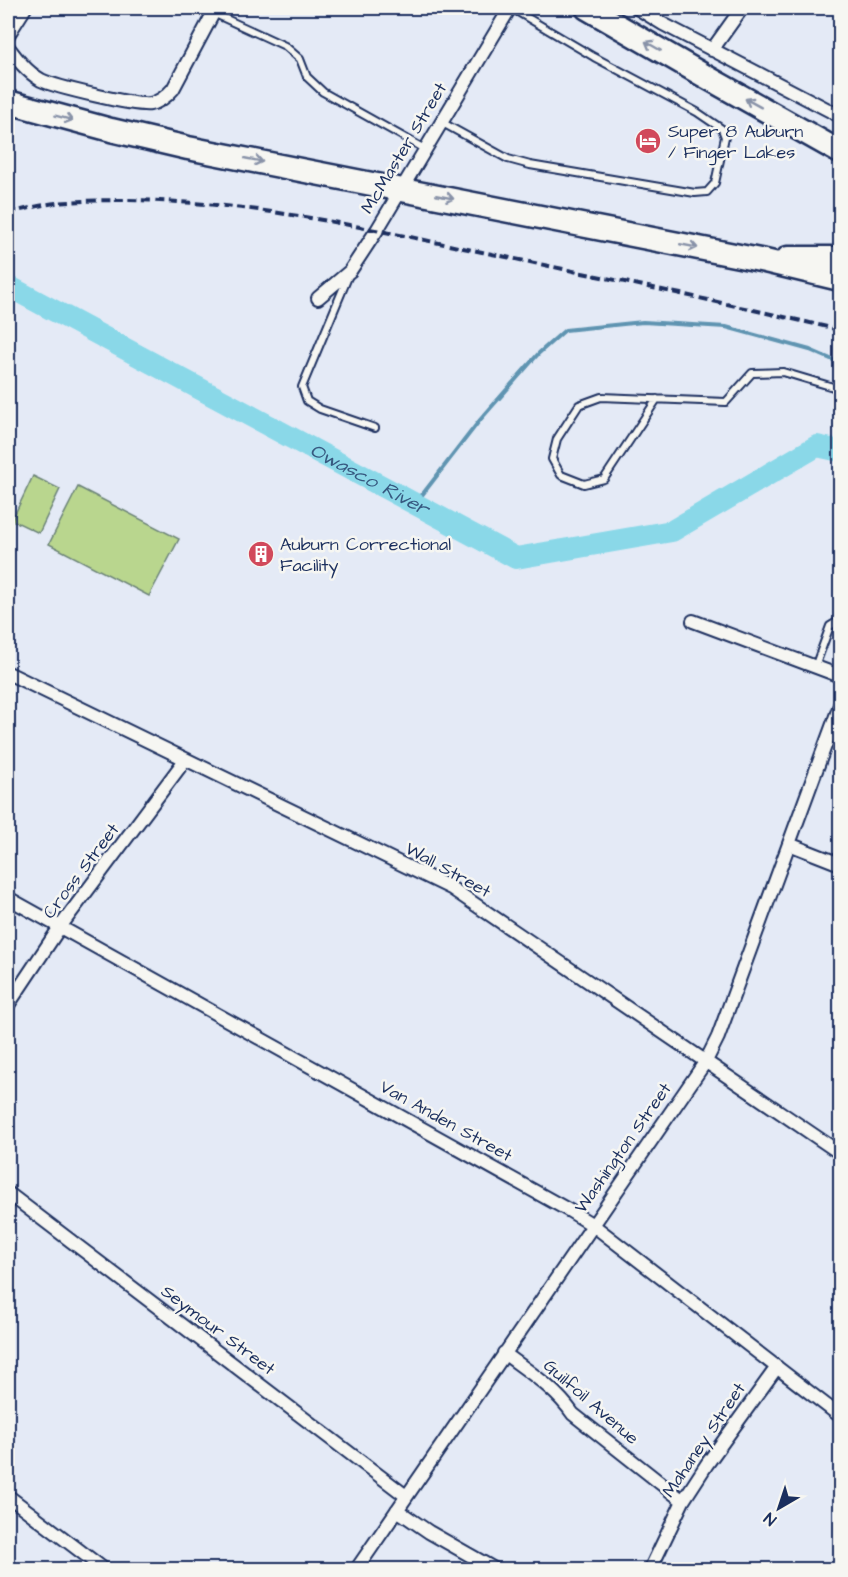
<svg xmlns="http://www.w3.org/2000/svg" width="848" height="1577" viewBox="0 0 848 1577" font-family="'Architects Daughter',sans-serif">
  <rect width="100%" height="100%" fill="#e4eaf6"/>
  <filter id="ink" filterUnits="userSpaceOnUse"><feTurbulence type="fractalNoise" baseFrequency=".0167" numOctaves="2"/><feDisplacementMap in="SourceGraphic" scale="12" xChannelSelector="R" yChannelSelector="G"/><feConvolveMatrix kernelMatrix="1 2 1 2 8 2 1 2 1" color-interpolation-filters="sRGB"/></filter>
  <g filter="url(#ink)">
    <path fill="#b9d68e" stroke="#6a8276" stroke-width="1.5" d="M33,476L60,489L39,533L12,520Z
      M78,487L179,539L149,596L49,544Z"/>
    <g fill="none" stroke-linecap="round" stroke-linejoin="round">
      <path stroke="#5e94b1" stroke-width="4" d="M415,504L480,420L539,353L565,330L643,322L726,327L810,350L840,363"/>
      <path stroke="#8ad8e8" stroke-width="22" id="s1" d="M8,286L516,558L672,531L817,446L840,451"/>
      <g stroke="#1b2f5e" stroke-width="10">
        <path id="lane" d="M213,13L285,46L300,59L307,77L323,92L425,149
          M441,122L508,159L530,165L695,193L707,192L715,183L725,137L722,129L697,112L594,57L511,8
          M348,277L302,387L307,401L320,409L375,428
          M657,399L604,479L584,484L561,475L552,459L557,439L579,405L601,397L726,402L752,373L783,372L840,389
          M815,667L830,626L840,620"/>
      </g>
      <g stroke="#1b2f5e" stroke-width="16">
        <path id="street" d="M637,8L663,24L840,116
          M8,35L25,8
          M8,47C17,59 27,72 41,80C56,87 135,106 150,104C160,102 167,96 173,89L216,8
          M712,50L742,8
          M318,298L350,271L377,230L510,8
          M693,621L840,676
          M8,673L451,888L840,1153
          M789,844L840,864
          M8,898L570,1211L593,1225L840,1416
          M8,1005L60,927L185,760
          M8,1193L406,1496
          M504,1353C529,1372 555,1388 573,1414L683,1501
          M8,1496L105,1570
          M397,1510L429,1532L496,1570
          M356,1570L706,1061L718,1037L840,705
          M650,1570L683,1501L707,1464L777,1367"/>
      </g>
      <g stroke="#1b2f5e" stroke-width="27">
        <path id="highway" d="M587,8L703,75L840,152
          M8,102L111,130L188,148L765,261L840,279
          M788,258H840"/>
      </g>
      <use href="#lane" stroke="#f6f6f2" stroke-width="6"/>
      <use href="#street" stroke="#f6f6f2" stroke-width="12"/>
      <use href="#highway" stroke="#f6f6f2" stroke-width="22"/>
      <path stroke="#1b2f5e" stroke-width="4" stroke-dasharray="9 4.5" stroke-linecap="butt" d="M8,213C23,210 40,205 56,203C200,190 342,223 482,252C602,277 722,302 840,330"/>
    </g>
    <defs><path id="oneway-shaft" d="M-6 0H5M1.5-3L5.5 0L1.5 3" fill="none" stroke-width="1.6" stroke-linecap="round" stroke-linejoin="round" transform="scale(1.5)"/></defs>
    <g stroke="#8892a8">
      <use href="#oneway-shaft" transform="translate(653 46) rotate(-150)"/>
      <use href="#oneway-shaft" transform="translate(753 103) rotate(-151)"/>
      <use href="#oneway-shaft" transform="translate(64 118) rotate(15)"/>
      <use href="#oneway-shaft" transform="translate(254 160) rotate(11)"/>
      <use href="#oneway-shaft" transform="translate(445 197) rotate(11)"/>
      <use href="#oneway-shaft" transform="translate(689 246) rotate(11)"/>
    </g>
  </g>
  <defs>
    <g id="hotel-disc" transform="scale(1.35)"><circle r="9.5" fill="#d1495b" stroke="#f6f6f2"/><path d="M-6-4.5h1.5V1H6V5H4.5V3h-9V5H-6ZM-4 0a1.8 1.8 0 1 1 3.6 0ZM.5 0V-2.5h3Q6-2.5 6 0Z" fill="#fff"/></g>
    <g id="building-disc" transform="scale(1.35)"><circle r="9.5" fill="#d1495b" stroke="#f6f6f2"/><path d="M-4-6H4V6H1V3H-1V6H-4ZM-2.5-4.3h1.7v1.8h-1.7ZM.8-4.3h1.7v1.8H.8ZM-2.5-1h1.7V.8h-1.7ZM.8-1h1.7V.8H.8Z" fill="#fff"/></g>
  </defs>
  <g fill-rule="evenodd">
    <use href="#hotel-disc" x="648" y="141"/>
    <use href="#building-disc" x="261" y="554"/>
  </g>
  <g text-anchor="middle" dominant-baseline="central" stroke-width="5" stroke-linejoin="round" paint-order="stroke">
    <g font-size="18" fill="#1b2f5e" stroke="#f6f6f2" text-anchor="start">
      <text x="668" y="131">Super 8 Auburn<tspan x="668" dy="21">/ Finger Lakes</tspan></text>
      <text x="280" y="544">Auburn Correctional<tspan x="280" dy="21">Facility</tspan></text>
    </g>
    <g font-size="18" fill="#1b2f5e" stroke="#f6f6f2">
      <text transform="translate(404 148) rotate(-59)">McMaster Street</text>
      <text transform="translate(448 870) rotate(29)">Wall Street</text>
      <text transform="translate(81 871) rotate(-53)">Cross Street</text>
      <text transform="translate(446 1121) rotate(29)">Van Anden Street</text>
      <text transform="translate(623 1148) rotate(-55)">Washington Street</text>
      <text transform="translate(218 1330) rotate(37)">Seymour Street</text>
      <text transform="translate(591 1402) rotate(41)">Guilfoil Avenue</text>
      <text transform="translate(704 1440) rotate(-56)">Mahaney Street</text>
    </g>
    <g font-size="20" font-style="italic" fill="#375980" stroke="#f6f6f2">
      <text stroke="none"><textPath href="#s1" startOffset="410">Owasco River</textPath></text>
    </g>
  </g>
  <rect width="848" height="1577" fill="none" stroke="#f6f6f2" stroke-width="30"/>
  <rect x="15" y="15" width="818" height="1547" fill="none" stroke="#1b2f5e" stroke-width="2" filter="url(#ink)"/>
  <g transform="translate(779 1508) rotate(219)" stroke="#f6f6f2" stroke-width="4.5" paint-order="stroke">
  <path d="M0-4.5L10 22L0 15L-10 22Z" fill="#1b2f5e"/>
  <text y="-9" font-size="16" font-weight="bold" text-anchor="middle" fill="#1b2f5e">N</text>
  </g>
</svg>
